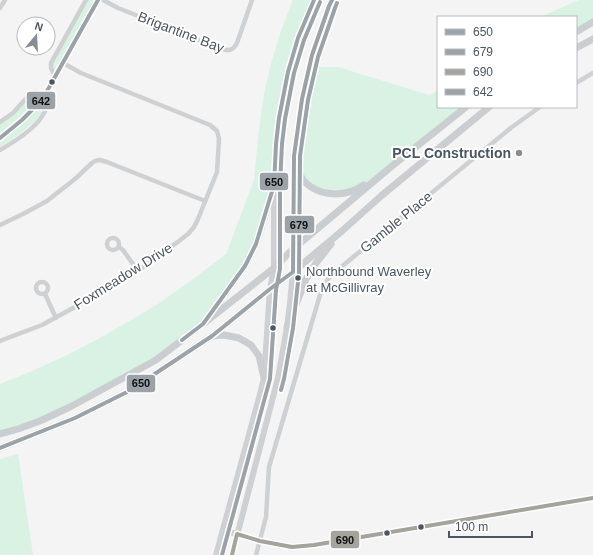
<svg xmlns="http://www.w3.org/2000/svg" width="593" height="555" font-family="Arial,sans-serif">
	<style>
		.grass { fill: #d9f2e3 }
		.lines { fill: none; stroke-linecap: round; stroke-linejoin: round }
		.street { stroke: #ced0d2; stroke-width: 4.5 }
		.secondary { stroke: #ced0d4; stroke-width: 6 }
		.primary { stroke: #caced1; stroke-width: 7 }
		.bus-1-casing { stroke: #fff; stroke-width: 7 }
		.bus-2-casing { stroke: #fff; stroke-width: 7 }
		.bus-3-casing { stroke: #fff; stroke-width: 7 }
		.bus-4-casing { stroke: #fff; stroke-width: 7 }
		.bus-1 { stroke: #9ba2a8; stroke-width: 4 }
		.bus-2 { stroke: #9ba2a8; stroke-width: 4 }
		.bus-3 { stroke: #a4a39c; stroke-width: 4 }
		.bus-4 { stroke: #9ba2a8; stroke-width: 4 }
		.bus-dot { fill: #4a5661; stroke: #fff; stroke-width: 1.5 }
		.poi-dot { fill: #868d94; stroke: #fff; stroke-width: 1.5 }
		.labels { text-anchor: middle; stroke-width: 4; stroke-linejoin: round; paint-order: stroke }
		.bus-label { font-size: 13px; fill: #4a5661; stroke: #fff; text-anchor: start }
		.street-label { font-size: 14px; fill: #4a5661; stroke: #fff }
		.poi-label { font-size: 14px; font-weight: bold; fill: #4a5661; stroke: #fff; text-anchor: end }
		.line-badge { stroke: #fff; stroke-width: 1.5 }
		.pale-badge-label { font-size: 11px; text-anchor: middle; font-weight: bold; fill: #111 }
	</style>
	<rect width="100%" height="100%" fill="#f4f4f4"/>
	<!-- grass -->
	<g class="grass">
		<path d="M86,0H98L55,76L51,63Z"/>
		<path d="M293,0H314L298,38L279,118L274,185L256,244L203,324L156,360L70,407L0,434V384L32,371L65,356L96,340L126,323L158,304L189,282L226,254L254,180L259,128L264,94L272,60L282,28Z"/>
		<path d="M579,0H593V22L576,32V17H540Z"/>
		<path d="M312,55L317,67H338L429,95L438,91V107H466L360,188L328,194L305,181L294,156Z"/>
		<path d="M31,93L44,95C45,99 45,104 44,108C41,121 11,140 0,147V122L13,113Z"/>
		<path d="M18,454L33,555H0V459Z"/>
	</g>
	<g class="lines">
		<!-- street -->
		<g class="street">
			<path d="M103,0L118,8L219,48C228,51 232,52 237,43L252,0"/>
			<path d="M0,8L5,0"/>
			<path d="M55,76L51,68V63L86,0"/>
			<path d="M576,83L593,73"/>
			<path d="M0,122L13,113L31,93L36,92L44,95"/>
			<path d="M0,150C14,142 39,126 45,111L42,100"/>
			<path d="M0,225L23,214L47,201L75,179L92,163L95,161L100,160L107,162L205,201"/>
			<circle cx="113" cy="244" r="6"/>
			<path d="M119,247L123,250L138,271"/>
			<circle cx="42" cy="288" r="6"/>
			<path d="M45,294L56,318"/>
			<path d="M0,341L42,325L117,284L138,271L179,241L188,234L194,227L198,219L217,172L219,139L217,131L210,125L81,73L63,63"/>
			<path d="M256,555L266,517L269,467L320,295L328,279L335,272L512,127L540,107"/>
		</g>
		<!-- secondary -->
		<g class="secondary">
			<path d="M0,138C17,126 29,116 42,100L98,0"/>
			<path d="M223,530L260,541L292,547L314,545L593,498"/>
			<path d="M216,555L259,398L264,378L270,289L274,268V185L276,144L279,118L288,72L298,38L314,0"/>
			<path d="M232,555L278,378L287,327L290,303L293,272L294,156L302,99L312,55L329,6L332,0"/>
		</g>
		<!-- primary -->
		<g class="primary">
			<path d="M576,32L593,22"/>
			<path d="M576,48L593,39"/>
			<path d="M294,156C296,164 298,173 303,180C318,197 345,198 364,185"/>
			<path d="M209,316L245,266L256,244L264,219L274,185"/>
			<path d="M287,327L306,279L316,263L331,244"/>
			<path d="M212,336L224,335L239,338L251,345L259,356L264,378"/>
			<path d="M0,434L18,429L40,421L70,407L156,360L203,324L274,268L292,250L392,166L466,107"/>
			<path d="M0,448L75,418L129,391L212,336L270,289L293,272L342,231L381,196L489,107"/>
		</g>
		<defs>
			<g id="bus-1">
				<path d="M182,340L203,324L245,266L256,244L274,185L276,144L279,118L288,72L298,38L314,0"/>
				<path d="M0,448L75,418L129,391L212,336L270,289L293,272L294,156L302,99L312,55L329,6L332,0"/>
			</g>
			<g id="bus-2">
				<path d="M281,390L284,379L293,328L299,273L300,156L308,100L318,57L335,8L337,3"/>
				<path d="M222,555L270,379L276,290L280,269V185L282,144L285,119L294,73L304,40L320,2"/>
			</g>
			<path id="bus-3" d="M232,555L237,534L260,541L292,547L314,545L593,498"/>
			<path id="bus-4" d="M0,138L22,120L42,100L98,0"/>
		</defs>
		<!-- bus-1 casing -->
		<use href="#bus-1" class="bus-1-casing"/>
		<!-- bus-2 casing -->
		<use href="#bus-2" class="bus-2-casing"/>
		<!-- bus-3 casing -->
		<use href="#bus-3" class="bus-3-casing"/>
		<!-- bus-4 casing -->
		<use href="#bus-4" class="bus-4-casing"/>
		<!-- bus-1 -->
		<use href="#bus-1" class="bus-1"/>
		<!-- bus-2 -->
		<use href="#bus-2" class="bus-2"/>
		<!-- bus-3 -->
		<use href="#bus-3" class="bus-3"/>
		<!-- bus-4 -->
		<use href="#bus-4" class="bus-4"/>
	</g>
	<!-- markers -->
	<g class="bus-dot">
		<circle cx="52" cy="82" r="3.5"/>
		<circle cx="298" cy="278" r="3.5"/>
		<circle cx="273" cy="328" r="3.5"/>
		<circle cx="421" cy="527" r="3.5"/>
		<circle cx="387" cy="533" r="3.5"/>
	</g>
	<circle class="poi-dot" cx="519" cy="153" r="4"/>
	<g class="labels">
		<!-- bus labels -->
		<g class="bus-label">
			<text x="306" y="276">Northbound Waverley<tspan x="306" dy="16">at McGillivray</tspan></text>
		</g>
		<!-- street labels -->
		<g class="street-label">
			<text transform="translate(181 32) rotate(21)" y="5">Brigantine Bay</text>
			<text transform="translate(396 222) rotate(-39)" y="5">Gamble Place</text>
			<text transform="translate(123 276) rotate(-32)" y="5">Foxmeadow Drive</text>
		</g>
		<!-- poi labels -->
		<g class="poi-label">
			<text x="511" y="158">PCL Construction</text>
		</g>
	</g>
	<g class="line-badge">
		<rect x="26" y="91" width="30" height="19" rx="4" fill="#9ba2a8"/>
		<rect x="259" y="172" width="30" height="19" rx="4" fill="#9ba2a8"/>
		<rect x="284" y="215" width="31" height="19" rx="4" fill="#9ba2a8"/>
		<rect x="126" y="374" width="30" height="19" rx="4" fill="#9ba2a8"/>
		<rect x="330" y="530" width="30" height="19" rx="4" fill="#a4a39c"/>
	</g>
	<g class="pale-badge-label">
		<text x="41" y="105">642</text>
		<text x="274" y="186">650</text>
		<text x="299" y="229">679</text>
		<text x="141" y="387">650</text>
		<text x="345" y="544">690</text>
	</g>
	<!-- legend -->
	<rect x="437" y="16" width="140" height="92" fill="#ffffff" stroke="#b7bbc0"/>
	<rect x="445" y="29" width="20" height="6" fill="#9ba2a8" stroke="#b7bbc0"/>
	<text x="473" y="36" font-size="12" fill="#4a5661">650</text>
	<rect x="445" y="49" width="20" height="6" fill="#9ba2a8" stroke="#b7bbc0"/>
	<text x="473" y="56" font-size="12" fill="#4a5661">679</text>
	<rect x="445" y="69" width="20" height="6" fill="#a4a39c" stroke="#b7bbc0"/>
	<text x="473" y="76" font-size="12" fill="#4a5661">690</text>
	<rect x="445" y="89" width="20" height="6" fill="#9ba2a8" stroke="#b7bbc0"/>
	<text x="473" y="96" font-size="12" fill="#4a5661">642</text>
	<!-- north arrow -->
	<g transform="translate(36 36) rotate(18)"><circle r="19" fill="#ffffff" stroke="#b7bbc0"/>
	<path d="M0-3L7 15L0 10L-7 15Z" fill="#868d94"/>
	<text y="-6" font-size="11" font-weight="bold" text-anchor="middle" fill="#4a5661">N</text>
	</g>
	<!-- scale -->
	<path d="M449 531v6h83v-6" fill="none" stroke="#4a5661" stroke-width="2"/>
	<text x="455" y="531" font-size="12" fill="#4a5661" stroke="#ffffff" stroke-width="3" paint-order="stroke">100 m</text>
</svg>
